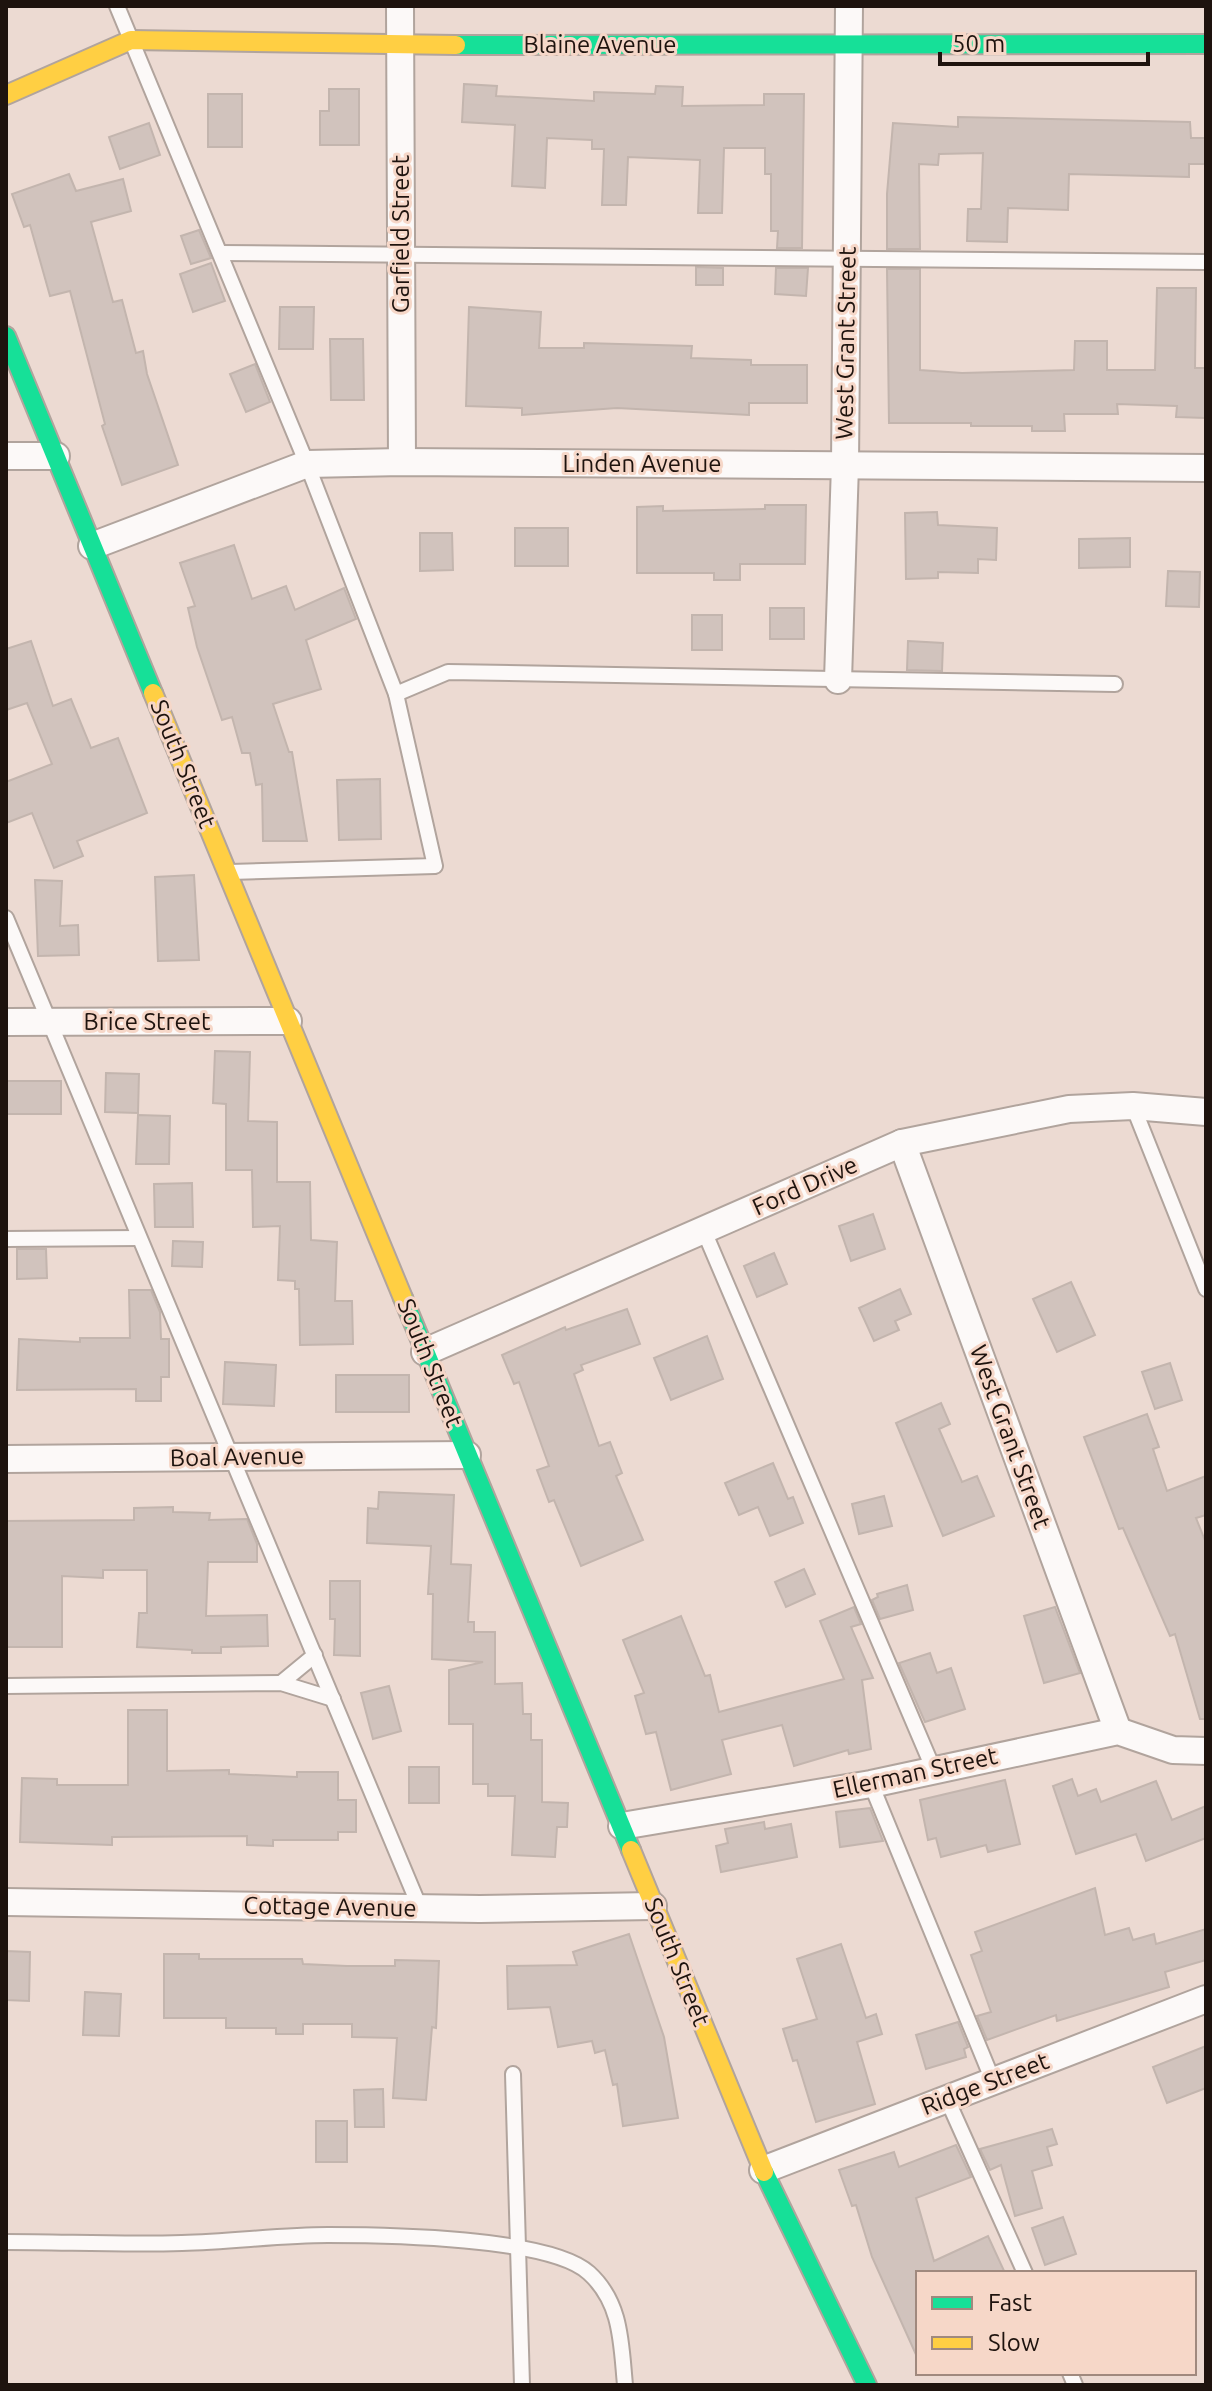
<svg xmlns="http://www.w3.org/2000/svg" width="1212" height="2391" font-family="Ubuntu,sans-serif">
	<style>
		.building { fill: #d1c3bd; stroke: #c3b5ae; stroke-width: 2 }
		.lines { fill: none; stroke-linecap: round; stroke-linejoin: round }
		.lane-casing { stroke: #b1a49d; stroke-width: 18 }
		.street-casing { stroke: #b1a49d; stroke-width: 30 }
		.fast-casing { stroke: #b1a49d; stroke-width: 22 }
		.slow-casing { stroke: #b1a49d; stroke-width: 22 }
		.lane { stroke: #fcf9f8; stroke-width: 14 }
		.street { stroke: #fcf9f8; stroke-width: 26 }
		.fast { stroke: #16e098; stroke-width: 18 }
		.slow { stroke: #ffcf43; stroke-width: 18 }
		.labels { text-anchor: middle; stroke-width: 6; stroke-linejoin: round; paint-order: stroke }
		.street-label { font-size: 24px; fill: #1e130e; stroke: #f6d7c8 }
	</style>
	<rect width="100%" height="100%" fill="#ecdad2"/>
	<!-- building -->
	<g class="building">
		<path d="M464,84L497,86L496,96L594,101V92L655,94L656,86L683,87L682,106L764,105V94H804L802,248H777L778,231H771V174H765V148H724L722,213H698L700,160L628,157L626,205H602L604,149H592V140L547,138L545,188L512,186L515,125L462,122Z"/>
		<path d="M329,89H359V145H320V111H329Z"/>
		<rect x="208" y="94" width="34" height="53"/>
		<path d="M958,117L1190,122L1191,138H1206V164H1189V177L1069,174L1068,210L1008,208L1007,242L967,241L968,209H981L983,153L939,154L938,165L919,164L920,249H887V194L893,123L958,127Z"/>
		<path d="M149,123L160,155L120,169L109,137Z"/>
		<path d="M69,174L76,191L123,179L131,211L91,222L113,302L122,300L136,353L143,351L147,374L178,465L122,485L102,426L105,424L70,291L50,296L30,225L24,227L12,194Z"/>
		<path d="M199,230L211,258L191,264L181,236Z"/>
		<path d="M211,263L225,301L193,312L180,274Z"/>
		<path d="M696,267L723,268V285H696Z"/>
		<path d="M776,268H808L806,296L775,294Z"/>
		<path d="M887,269H920V370L962,373L1074,370L1075,341H1107V370H1155L1157,288H1196L1195,368H1206V418L1176,417L1177,406L1117,404L1118,414H1064L1065,431H1032V426H971V423H889Z"/>
		<path d="M280,307H314L313,349H279Z"/>
		<path d="M469,307L541,312L539,348H584V343L692,346L691,358L751,360V365H807V403H749V415L617,408L522,415V408L466,406Z"/>
		<path d="M330,339H363L364,400H331Z"/>
		<path d="M255,364L270,402L246,412L230,374Z"/>
		<path d="M765,505H806L805,564H740V580H714V573H637V507L663,506V511L765,509Z"/>
		<path d="M937,512L938,525L997,528L996,560L978,559V573L938,572V578L906,579L905,513Z"/>
		<rect x="515" y="528" width="53" height="38"/>
		<path d="M420,533H452L453,570L420,571Z"/>
		<path d="M1130,538V567L1079,568V539Z"/>
		<path d="M234,545L252,599L286,586L295,610L344,588L356,619L306,640L321,689L273,704L289,752H292L307,841H263L262,784L256,785L250,753H242L232,717L222,720L197,647L188,608L195,606L180,563Z"/>
		<path d="M1168,571L1200,572L1199,607L1166,606Z"/>
		<rect x="770" y="608" width="34" height="31"/>
		<rect x="692" y="615" width="30" height="35"/>
		<path d="M31,641L53,706L71,699L91,748L118,738L147,813L77,841L83,856L54,868L32,813L6,823V782L52,764L27,703L6,710V649Z"/>
		<path d="M908,641L943,643L942,671L907,670Z"/>
		<path d="M380,779L381,839L339,840L337,780Z"/>
		<path d="M194,875L199,960L158,961L155,877Z"/>
		<path d="M35,880L62,881L60,926L78,925L79,955L38,956Z"/>
		<path d="M215,1051L250,1052L248,1121L277,1122V1182H310L311,1240L337,1242L335,1301H352L353,1344L300,1345L299,1289H295V1281L278,1280L280,1226L253,1227L252,1170H226V1104L213,1103Z"/>
		<path d="M106,1073L139,1074L138,1113L105,1112Z"/>
		<rect x="6" y="1081" width="55" height="33"/>
		<path d="M138,1115L170,1116L169,1164H136Z"/>
		<path d="M192,1183L193,1227H155L154,1184Z"/>
		<path d="M873,1214L885,1249L851,1261L839,1226Z"/>
		<path d="M173,1241L203,1242L202,1267L172,1266Z"/>
		<path d="M17,1249H46L47,1278L17,1279Z"/>
		<path d="M774,1253L787,1284L757,1297L744,1266Z"/>
		<path d="M1071,1282L1095,1335L1057,1352L1033,1299Z"/>
		<path d="M900,1289L911,1314L895,1321L899,1330L874,1341L859,1308Z"/>
		<path d="M129,1290H151L160,1312L161,1339H169V1377H161V1401H136V1389L17,1390L19,1339L80,1342V1338H130Z"/>
		<path d="M627,1309L640,1344L581,1365L583,1370L574,1374L599,1446L610,1442L622,1473L616,1476L643,1540L581,1566L554,1500L549,1502L537,1470L549,1466L519,1382L514,1384L502,1355L565,1327L566,1330Z"/>
		<path d="M707,1336L723,1379L671,1400L654,1358Z"/>
		<path d="M225,1362L276,1365L274,1406L223,1404Z"/>
		<path d="M1170,1363L1182,1400L1155,1409L1142,1372Z"/>
		<rect x="336" y="1375" width="73" height="37"/>
		<path d="M941,1403L950,1424L939,1429L962,1482L977,1476L994,1516L943,1536L896,1423Z"/>
		<path d="M1147,1414L1159,1447L1153,1449L1167,1491L1206,1476V1515L1196,1518L1206,1543V1719H1200L1175,1634L1170,1636L1123,1528L1119,1529L1084,1437Z"/>
		<path d="M773,1463L788,1499L793,1497L803,1523L770,1536L758,1507L739,1515L725,1483Z"/>
		<path d="M379,1492L454,1495L451,1564L471,1565L468,1622H474V1632H495V1684L522,1683L523,1714H531V1740H542V1802L568,1803L567,1827H557L555,1857L512,1855L515,1796H488V1784H473V1724H449V1670L483,1662L432,1659L433,1594H428L431,1546L367,1543L368,1508L378,1509Z"/>
		<path d="M884,1496L892,1526L859,1534L852,1504Z"/>
		<path d="M173,1507V1512L210,1513L209,1520L247,1519L257,1544V1562H208L206,1616L267,1615L268,1646L221,1647V1653H192V1650L137,1647L139,1613H147V1570H103V1578L62,1576V1647H6V1521L134,1520V1508Z"/>
		<path d="M804,1569L815,1594L786,1607L775,1582Z"/>
		<path d="M330,1581H360V1656L334,1655L335,1619H330Z"/>
		<path d="M907,1585L913,1610L880,1619L872,1600L878,1597L877,1594Z"/>
		<path d="M854,1607L861,1624L851,1627L873,1678L862,1680L871,1749L849,1754L848,1750L794,1766L782,1725L722,1740L731,1774L671,1790L656,1732L646,1734L635,1696L644,1693L623,1640L681,1616L705,1676L710,1675L719,1712L844,1679L820,1621Z"/>
		<path d="M1055,1607L1080,1673L1044,1683L1024,1616Z"/>
		<path d="M930,1653L937,1673L951,1668L965,1709L925,1722L899,1663Z"/>
		<path d="M389,1686L401,1731L373,1739L361,1693Z"/>
		<path d="M128,1710H167V1771L229,1770V1774L297,1777V1772H338V1800H356V1832H338V1840H273V1846L247,1845V1836L112,1837V1845L20,1842L22,1778L57,1779V1785H128Z"/>
		<rect x="409" y="1767" width="30" height="36"/>
		<path d="M1072,1779L1078,1796L1096,1789L1101,1802L1156,1781L1172,1820L1206,1806V1838L1146,1861L1136,1834L1076,1854L1053,1786Z"/>
		<path d="M1005,1780L1020,1844L988,1852L986,1845L941,1857L936,1838L928,1840L920,1800Z"/>
		<path d="M870,1808L883,1841L840,1847L836,1812Z"/>
		<path d="M764,1822L765,1829L791,1824L797,1857L721,1872L716,1846L728,1843L725,1829Z"/>
		<path d="M1095,1888L1105,1935L1129,1928L1133,1940L1154,1934L1156,1944L1206,1929V1960L1165,1972L1169,1987L1057,2021L1056,2015L987,2040L977,2016L991,2012L971,1955L982,1951L975,1932Z"/>
		<path d="M629,1934L664,2037L678,2118L623,2126L617,2084L613,2085L605,2050L595,2053L592,2041L558,2047L550,2007L508,2009L507,1966L577,1965L573,1952Z"/>
		<path d="M841,1944L866,2018L876,2014L882,2034L857,2042L875,2104L816,2122L797,2060L793,2061L783,2029L817,2019L797,1959Z"/>
		<path d="M6,1951L30,1952L29,2001L6,2000Z"/>
		<path d="M164,1954H199V1959H302L303,1964L347,1966H395V1960L439,1961L436,2028L432,2027L426,2100L393,2098L397,2038L352,2037V2024H303V2034H276V2028H226V2018H164Z"/>
		<path d="M85,1992L121,1994L119,2036L83,2035Z"/>
		<path d="M958,2022L968,2047L964,2049L966,2057L926,2069L916,2035Z"/>
		<path d="M1206,2046V2088L1167,2103L1153,2067Z"/>
		<path d="M383,2089L384,2127H355L354,2090Z"/>
		<rect x="316" y="2121" width="31" height="41"/>
		<path d="M1052,2129L1057,2144L1047,2147L1052,2165L1032,2171L1042,2208L1015,2216L1001,2165L990,2170L980,2149Z"/>
		<path d="M956,2145L971,2177L916,2198L934,2261L988,2236L1005,2273H918V2359L872,2257L856,2205L852,2206L839,2170L894,2152L899,2167Z"/>
		<path d="M1063,2217L1076,2254L1045,2265L1032,2228Z"/>
	</g>
	<g class="lines">
		<defs>
			<g id="lane">
				<path d="M117,6L307,464L396,694L435,866L230,872"/>
				<path d="M220,253L1206,262"/>
				<path d="M396,694L448,672L1115,684"/>
				<path d="M6,918L420,1908"/>
				<path d="M1133,1106L1206,1289"/>
				<path d="M704,1231L933,1768"/>
				<path d="M6,1239L139,1238"/>
				<path d="M281,1683L315,1655"/>
				<path d="M6,1686L281,1683L333,1699"/>
				<path d="M871,1784L993,2081"/>
				<path d="M513,2074L522,2385"/>
				<path d="M947,2099L1025,2273"/>
				<path d="M6,2242C65,2242 124,2245 182,2243C231,2242 280,2235 328,2235C384,2235 550,2237 589,2273C622,2303 621,2344 625,2385"/>
				<path d="M1070,2373L1075,2385"/>
			</g>
			<g id="street">
				<path d="M400,6L402,462"/>
				<path d="M6,456H56"/>
				<path d="M92,546L307,464L402,462L1206,468"/>
				<path d="M838,680L845,465L849,6"/>
				<path d="M6,1022L288,1021"/>
				<path d="M902,1143L1118,1731"/>
				<path d="M425,1352L902,1143L1069,1109L1133,1106L1206,1112"/>
				<path d="M6,1459L467,1455"/>
				<path d="M622,1826L871,1784L1118,1731L1173,1750L1206,1751"/>
				<path d="M6,1902L480,1909L653,1906"/>
				<path d="M763,2170L1206,1999"/>
			</g>
			<g id="fast">
				<path d="M456,45L1206,44"/>
				<path d="M6,336L153,693"/>
				<path d="M403,1298L631,1850"/>
				<path d="M764,2172L867,2385"/>
			</g>
			<g id="slow">
				<path d="M6,95L131,40L456,45"/>
				<path d="M153,693L403,1298"/>
				<path d="M631,1850L764,2172"/>
			</g>
		</defs>
		<!-- lane casing -->
		<use href="#lane" class="lane-casing"/>
		<!-- street casing -->
		<use href="#street" class="street-casing"/>
		<!-- fast casing -->
		<use href="#fast" class="fast-casing"/>
		<!-- slow casing -->
		<use href="#slow" class="slow-casing"/>
		<!-- lane -->
		<use href="#lane" class="lane"/>
		<!-- street -->
		<use href="#street" class="street"/>
		<!-- fast -->
		<use href="#fast" class="fast"/>
		<!-- slow -->
		<use href="#slow" class="slow"/>
	</g>
	<g class="labels">
		<!-- street labels -->
		<g class="street-label">
			<text x="600" y="53">Blaine Avenue</text>
			<text transform="translate(401 234) rotate(-90)" y="8">Garfield Street</text>
			<text transform="translate(846 343) rotate(-89)" y="8">West Grant Street</text>
			<text x="642" y="472">Linden Avenue</text>
			<text transform="translate(183 764) rotate(68)" y="8">South Street</text>
			<text x="147" y="1030">Brice Street</text>
			<text transform="translate(805 1186) rotate(-24)" y="8">Ford Drive</text>
			<text transform="translate(430 1363) rotate(68)" y="8">South Street</text>
			<text transform="translate(1010 1437) rotate(70)" y="8">West Grant Street</text>
			<text transform="translate(237 1457) rotate(-1)" y="8">Boal Avenue</text>
			<text transform="translate(915 1773) rotate(-12)" y="8">Ellerman Street</text>
			<text transform="translate(330 1907) rotate(1)" y="8">Cottage Avenue</text>
			<text transform="translate(677 1962) rotate(68)" y="8">South Street</text>
			<text transform="translate(985 2084) rotate(-21)" y="8">Ridge Street</text>
		</g>
	</g>
	<!-- border -->
	<rect width="1212" height="2391" fill="none" stroke="#1e130e" stroke-width="16"/>
	<!-- legend -->
	<rect x="916" y="2271" width="280" height="104" fill="#f6d7c8" stroke="#a0897e" stroke-width="2"/>
	<rect x="932" y="2297" width="40" height="12" fill="#16e098" stroke="#a0897e" stroke-width="2"/>
	<text x="988" y="2311" font-size="24" fill="#1e130e">Fast</text>
	<rect x="932" y="2337" width="40" height="12" fill="#ffcf43" stroke="#a0897e" stroke-width="2"/>
	<text x="988" y="2351" font-size="24" fill="#1e130e">Slow</text>
	<!-- scale -->
	<path d="M940 52v12h208v-12" fill="none" stroke="#1e130e" stroke-width="4"/>
	<text x="952" y="52" font-size="24" fill="#1e130e" stroke="#f6d7c8" stroke-width="6" paint-order="stroke">50 m</text>
</svg>
